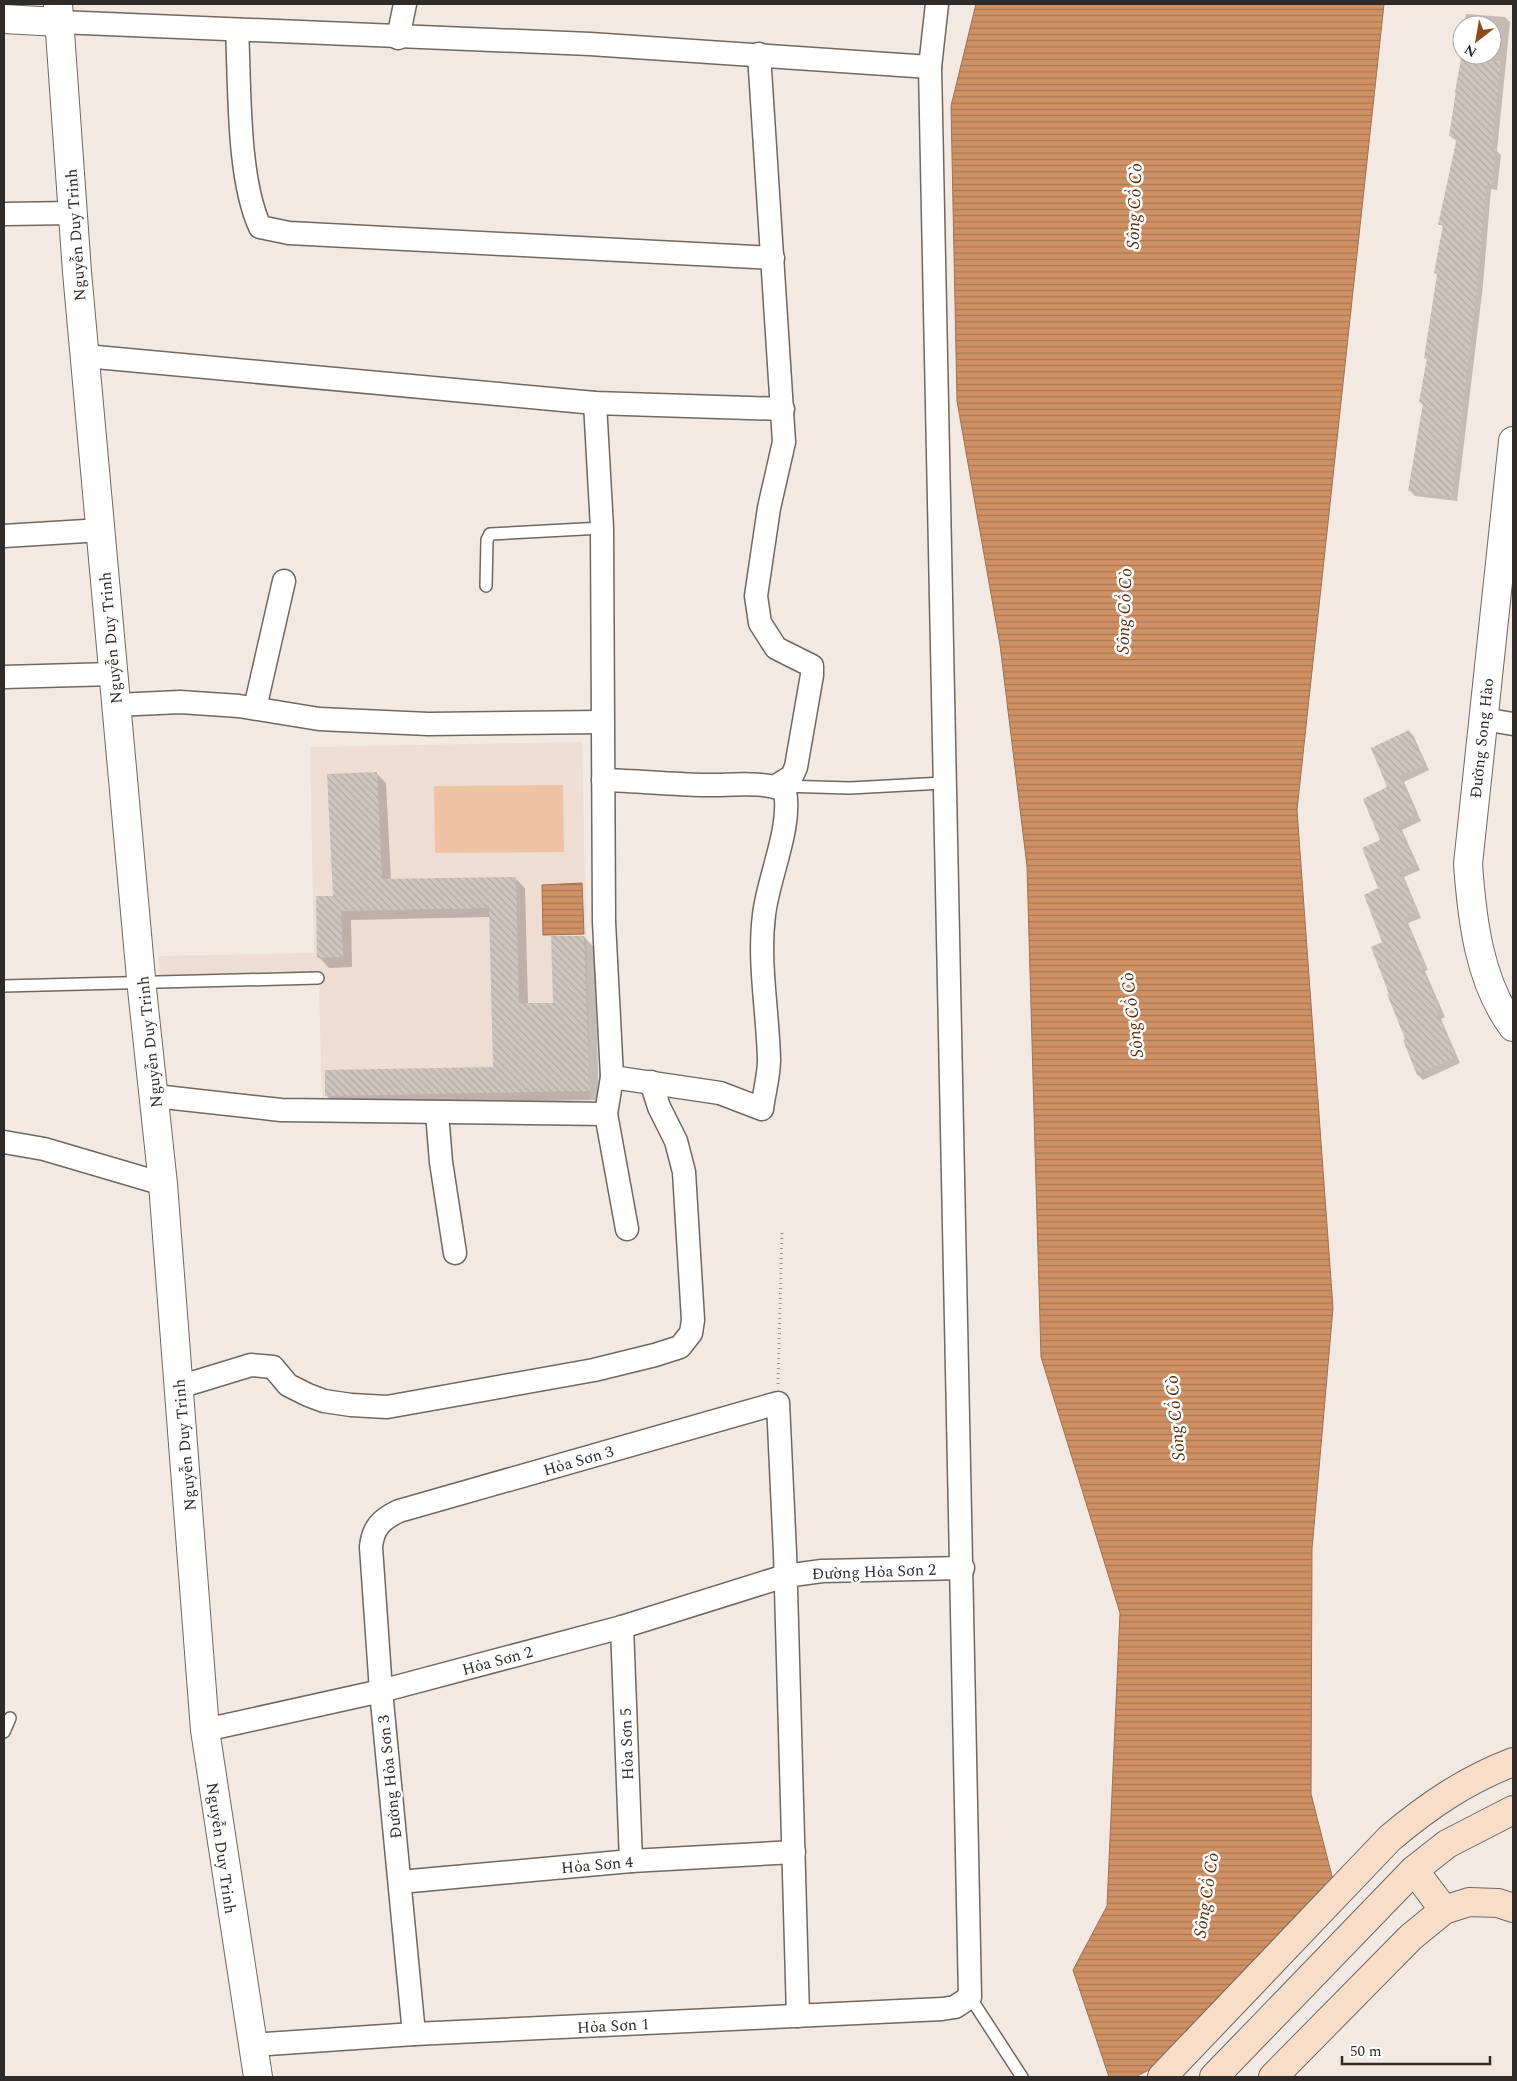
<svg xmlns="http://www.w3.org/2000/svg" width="1517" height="2081" font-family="Spectral,serif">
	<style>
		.built { fill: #eeddd2 }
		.garden { fill: #efc2a4 }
		.water { fill: url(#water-rules); stroke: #9f7253 }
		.shadow { fill: #0003 }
		.building { fill: url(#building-back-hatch) }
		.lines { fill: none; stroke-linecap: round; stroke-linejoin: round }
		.service-casing { stroke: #6f6761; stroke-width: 14 }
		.minor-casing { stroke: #6f6761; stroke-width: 25 }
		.tertiary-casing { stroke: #6f6761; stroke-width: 30 }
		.secondary-casing { stroke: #6f6761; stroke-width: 30 }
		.path { stroke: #9d9692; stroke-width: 3; stroke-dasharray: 1 4; stroke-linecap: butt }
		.service { stroke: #fff; stroke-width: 11 }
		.minor { stroke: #fff; stroke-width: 22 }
		.tertiary { stroke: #fff; stroke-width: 28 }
		.secondary { stroke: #f8ddc9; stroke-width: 28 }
		.labels { text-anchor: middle; stroke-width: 5; stroke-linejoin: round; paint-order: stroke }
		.street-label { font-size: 16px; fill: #2e2b28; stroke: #fff }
		.water-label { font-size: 18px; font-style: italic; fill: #59300e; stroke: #fff }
	</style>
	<defs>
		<pattern id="water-rules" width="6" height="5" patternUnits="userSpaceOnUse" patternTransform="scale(1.25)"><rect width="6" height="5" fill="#d09165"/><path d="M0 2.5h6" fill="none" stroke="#a97753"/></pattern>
		<pattern id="building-back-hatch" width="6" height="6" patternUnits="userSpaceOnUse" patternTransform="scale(1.25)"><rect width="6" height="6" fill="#cfc5bf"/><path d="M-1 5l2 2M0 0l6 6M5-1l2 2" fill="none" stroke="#b2a9a4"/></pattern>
	</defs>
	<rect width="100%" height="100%" fill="#f3e9e3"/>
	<!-- built -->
	<path class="built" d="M582,742L590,1099L322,1104L319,983L160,986L159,956L314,953L310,747Z"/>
	<!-- garden -->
	<path class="garden" d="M563,785L564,852L435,853L434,786Z"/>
	<!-- water -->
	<g class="water">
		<path d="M976,4H1384L1297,810L1333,1308L1312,1549L1311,1794L1334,1884L1163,2063L1135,2077H1109L1073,1970L1107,1906L1120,1613L1041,1357L1027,866L1000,645L957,401L951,106Z"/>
		<path d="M582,883L584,934L543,935L542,885Z"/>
	</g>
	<!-- shadow -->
	<g class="shadow">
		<path d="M1466,14L1505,17L1510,22L1497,151L1501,155L1497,190L1491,189L1483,285L1457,501L1415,496L1410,491L1424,406L1420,402L1428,360L1425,358L1438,275L1435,273L1444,228L1440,224L1457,141L1450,136L1458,95L1455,92L1462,55H1492V25H1464Z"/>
		<path d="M1462,35V49L1460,47Z"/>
		<path d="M1409,731L1414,737L1429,770L1404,782L1421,821L1402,830L1420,870L1404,877L1421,918L1408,923L1428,970L1425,971L1445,1017L1441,1019L1460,1063L1423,1080L1418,1075L1404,1041L1407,1040L1391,994L1384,943L1380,889L1381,840L1389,788Z"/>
		<path d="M376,773L386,783L391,880L515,878L525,888L528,1004H554L584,937L594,947L599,1100L337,1106L327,1096L494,1068L490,917L351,920L352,967L329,968L319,957L334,897Z"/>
	</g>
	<!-- building -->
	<g class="building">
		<path d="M1461,58L1501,61L1492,148L1496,149L1492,185H1486L1478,279L1452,497L1408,491L1423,403L1419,402L1427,358H1424L1437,274L1434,273L1443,225H1438L1457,137L1449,136Z"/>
		<path d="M1409,730L1425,765L1400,776L1416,815L1398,824L1415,865L1400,872L1417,912L1404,918L1424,964L1421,966L1440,1012L1437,1013L1456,1057L1417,1075L1403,1040L1405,1039L1387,994H1389L1371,947L1382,942L1364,895L1378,888L1362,848L1380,840L1363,799L1387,787L1371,748Z"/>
		<path d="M377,772L382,879L516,877L519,1003H553L551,936H584L590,1091L325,1096V1070L493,1067L489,908L341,911L343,957L317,958L316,896H333L327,774Z"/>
	</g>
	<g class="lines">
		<defs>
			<g id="service">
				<path d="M486,586L487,540L490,534L602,528"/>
				<path d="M781,786L850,788L943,783"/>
				<path d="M4,986L318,978"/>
				<path d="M4,1732L10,1718"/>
				<path d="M970,1997L1022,2077"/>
			</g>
			<g id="minor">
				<path d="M59,22L590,44L930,67"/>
				<path d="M237,30C240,86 237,177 260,227L289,233L773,258"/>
				<path d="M398,38L405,4"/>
				<path d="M759,54L784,442L769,508L756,596L760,623L776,648L812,666V675L796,767L792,776L776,786"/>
				<path d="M4,214L74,213"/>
				<path d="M85,356L595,403L783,409"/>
				<path d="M595,403L602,528L604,922L612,1077L606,1114L627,1229"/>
				<path d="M4,536L102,530"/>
				<path d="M4,677L113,674"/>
				<path d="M116,705L180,702L239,706L319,719L428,724L602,722"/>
				<path d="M255,708L284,581"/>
				<path d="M1483,719L1513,724"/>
				<path d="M603,780C636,781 669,784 702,785C727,786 764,780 785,791C792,828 768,878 764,915C758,963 768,1012 769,1060C769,1076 764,1093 762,1109L720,1093L612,1077"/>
				<path d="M155,1096L281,1110L606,1114"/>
				<path d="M437,1113L441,1162L455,1253"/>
				<path d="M4,1142L44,1149L163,1184"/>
				<path d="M179,1387L251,1365L273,1367L288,1385L308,1395L324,1401L351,1405L387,1407L594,1370L655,1355L680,1347L691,1333L693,1320L684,1172L676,1141L659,1107L651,1082"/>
				<path d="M622,1627L631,1861"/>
				<path d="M205,1730L381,1691L622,1627L785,1576L822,1571L963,1568"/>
				<path d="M400,1882L631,1861L794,1852"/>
				<path d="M414,2034L381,1691L371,1547C373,1527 382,1519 399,1511L778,1403L785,1553L798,2016"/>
				<path d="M252,2045L414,2034L942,2009L955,2007L970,1997L930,67L937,4"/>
			</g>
			<g id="tertiary">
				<path d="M58,4L77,272L142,989L163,1184L205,1730L258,2077"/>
				<path d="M4,19L59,22"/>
				<path d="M1513,441L1468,864C1472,919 1479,982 1513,1027"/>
			</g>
			<g id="secondary">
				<path d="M1414,1870L1444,1910"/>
				<path d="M1162,2077L1390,1838C1428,1806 1466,1780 1513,1762"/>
				<path d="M1214,2077L1414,1870L1447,1844L1513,1810"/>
				<path d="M1273,2077L1411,1937L1444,1910L1469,1902L1498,1903L1513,1908"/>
			</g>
		</defs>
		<!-- service casing -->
		<use href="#service" class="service-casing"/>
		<!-- minor casing -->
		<use href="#minor" class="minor-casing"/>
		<!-- tertiary casing -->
		<use href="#tertiary" class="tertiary-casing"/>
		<!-- secondary casing -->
		<use href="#secondary" class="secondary-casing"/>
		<!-- path -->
		<path class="path" d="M778,1384L782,1230"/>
		<!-- service -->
		<use href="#service" class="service"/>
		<!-- minor -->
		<use href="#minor" class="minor"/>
		<!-- tertiary -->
		<use href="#tertiary" class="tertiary"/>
		<!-- secondary -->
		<use href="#secondary" class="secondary"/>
	</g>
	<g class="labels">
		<!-- street labels -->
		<g class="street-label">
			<text transform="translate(75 235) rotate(-94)" y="6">Nguyễn Duy Trinh</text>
			<text transform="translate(110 638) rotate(-95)" y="6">Nguyễn Duy Trinh</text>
			<text transform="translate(1481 738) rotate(-84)" y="6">Đường Song Hào</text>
			<text transform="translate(149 1042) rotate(-96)" y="6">Nguyễn Duy Trinh</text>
			<text transform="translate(184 1445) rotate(-95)" y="6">Nguyễn Duy Trinh</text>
			<text transform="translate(578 1460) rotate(-16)" y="6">Hỏa Sơn 3</text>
			<text transform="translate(874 1571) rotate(-2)" y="6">Đường Hỏa Sơn 2</text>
			<text transform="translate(497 1660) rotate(-15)" y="6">Hỏa Sơn 2</text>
			<text transform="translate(626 1744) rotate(-92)" y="6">Hỏa Sơn 5</text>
			<text transform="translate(389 1777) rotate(-96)" y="6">Đường Hỏa Sơn 3</text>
			<text transform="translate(222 1848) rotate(82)" y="6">Nguyễn Duy Trinh</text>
			<text transform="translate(597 1864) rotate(-5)" y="6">Hỏa Sơn 4</text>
			<text transform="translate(613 2025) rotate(-3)" y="6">Hỏa Sơn 1</text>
		</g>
		<!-- water labels -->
		<g class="water-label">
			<text transform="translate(1134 206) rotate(-88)" y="6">Sông Cổ Cò</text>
			<text transform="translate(1124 611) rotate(-88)" y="6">Sông Cổ Cò</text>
			<text transform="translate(1132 1015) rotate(-97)" y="6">Sông Cổ Cò</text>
			<text transform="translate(1175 1418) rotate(-95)" y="6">Sông Cổ Cò</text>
			<text transform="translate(1206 1895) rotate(-81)" y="6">Sông Cổ Cò</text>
		</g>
	</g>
	<!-- border -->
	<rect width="1517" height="2081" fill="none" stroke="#2e2b28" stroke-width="10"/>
	<!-- north arrow -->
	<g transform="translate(1477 40) rotate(211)"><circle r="24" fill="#ffffff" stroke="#abaaa9"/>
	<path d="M0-4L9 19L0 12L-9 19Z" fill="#8d4c16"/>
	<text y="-8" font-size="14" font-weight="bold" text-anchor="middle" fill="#2e2b28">N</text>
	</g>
	<!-- scale -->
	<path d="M1342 2056v8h148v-8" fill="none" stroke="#2e2b28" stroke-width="2.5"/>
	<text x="1350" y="2056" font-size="15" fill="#2e2b28" stroke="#ffffff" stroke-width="4" paint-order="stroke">50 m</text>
</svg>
